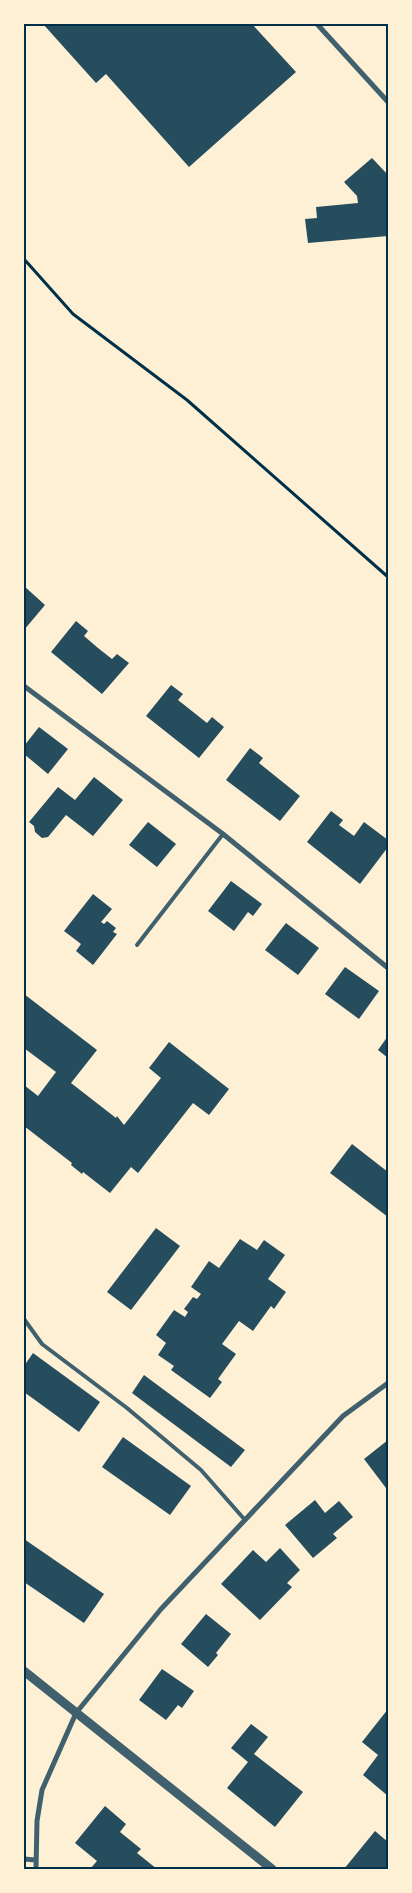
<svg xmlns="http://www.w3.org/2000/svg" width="412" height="1893" font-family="Overpass,sans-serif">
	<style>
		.building { fill: #264d5e }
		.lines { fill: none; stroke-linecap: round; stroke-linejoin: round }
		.path { stroke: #003049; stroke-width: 3 }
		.service { stroke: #3f606c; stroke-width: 4 }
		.minor { stroke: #3f606c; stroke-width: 5 }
		.tertiary { stroke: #3f606c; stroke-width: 9 }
		.neatline { fill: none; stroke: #003049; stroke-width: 2 }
	</style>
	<rect width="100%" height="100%" fill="#fdf0d5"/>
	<!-- building -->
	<g class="building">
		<path d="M43,24H252L296,72L189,167L106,74L96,83Z"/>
		<path d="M372,158L388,175V236L308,243L305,219L317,218L316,207L358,203L357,196L344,182Z"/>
		<path d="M24,586L45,605L24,630Z"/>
		<path d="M76,621L88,631L84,636L98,648L112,659L117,654L129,663L102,694L51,652Z"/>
		<path d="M171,685L183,694L178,700L207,723L212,717L224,727L199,758L146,716Z"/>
		<path d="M39,727L68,749L48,774L24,754V746Z"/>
		<path d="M250,748L263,758L259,763L300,796L280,821L226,780Z"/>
		<path d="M94,777L123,800L93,836L66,815L48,837L42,838L35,832L34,826L29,822L58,787L75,800Z"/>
		<path d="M331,811L343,820L339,825L354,836L364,822L388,840V847L360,884L307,842Z"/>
		<path d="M148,822L176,844L157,867L129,845Z"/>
		<path d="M231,881L262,904L253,916L248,912L234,931L208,911Z"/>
		<path d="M93,894L112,909L101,922L104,924L107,921L116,928L113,932L117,934L93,965L76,951L81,944L64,931Z"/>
		<path d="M286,923L319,948L298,975L265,950Z"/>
		<path d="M345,967L379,991L359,1019L325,994Z"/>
		<path d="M24,994L97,1050L71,1083L116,1118L117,1116L124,1125L161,1078L149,1068L169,1042L229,1089L209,1115L193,1103L138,1173L131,1167L110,1193L83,1172L82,1174L71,1165L72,1163L24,1126V1085L38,1096L56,1072L24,1048Z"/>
		<path d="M388,1036V1058L378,1050Z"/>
		<path d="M352,1144L388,1172V1217L330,1173Z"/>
		<path d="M156,1228L180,1246L131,1310L107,1292Z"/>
		<path d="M240,1239L257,1250L264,1240L285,1255L268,1279L286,1292L274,1309L271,1306L253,1331L239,1321L222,1344L236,1354L218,1379L222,1382L210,1398L171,1370L174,1366L158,1355L166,1343L156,1335L174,1310L185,1317L188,1312L184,1309L193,1297L197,1299L201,1294L191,1287L209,1261L219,1268Z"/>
		<path d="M33,1353L100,1402L79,1432L24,1392V1366Z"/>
		<path d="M144,1375L245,1450L231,1467L132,1393Z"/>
		<path d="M123,1437L191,1486L170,1515L102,1467Z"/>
		<path d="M388,1440V1486L386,1488L364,1459Z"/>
		<path d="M315,1500L325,1513L339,1501L353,1517L333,1534L337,1538L313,1558L285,1525Z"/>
		<path d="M24,1539L104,1594L84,1623L24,1582Z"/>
		<path d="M280,1548L300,1570L287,1583L292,1587L260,1620L221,1584L253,1550L266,1562Z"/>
		<path d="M206,1614L231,1634L216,1653L218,1655L208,1667L181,1644Z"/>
		<path d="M162,1669L194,1691L182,1708L178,1705L166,1720L139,1700Z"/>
		<path d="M388,1709V1796L363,1775L378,1755L362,1742Z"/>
		<path d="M251,1724L268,1737L254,1754L303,1792L275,1827L227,1788L248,1762L231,1748Z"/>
		<path d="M105,1806L126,1824L120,1832L141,1849L137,1853L157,1869H90L97,1861L75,1843Z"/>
		<path d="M375,1831L388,1842V1869H344Z"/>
	</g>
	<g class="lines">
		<!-- path -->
		<path class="path" d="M24,259L73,314L187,400L388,577"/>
		<!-- service -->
		<g class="service">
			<path d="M137,945L223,834"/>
			<path d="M24,1319L42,1344L127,1408L201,1470L245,1520"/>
		</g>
		<!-- minor -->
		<g class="minor">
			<path d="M317,24L388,102"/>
			<path d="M24,686L223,834L388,968"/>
			<path d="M24,1859L35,1860"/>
			<path d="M36,1869L37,1821L42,1790L76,1713L161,1609L343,1416L388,1383"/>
		</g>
		<!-- tertiary -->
		<path class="tertiary" d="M24,1671L272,1869"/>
	</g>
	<!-- border -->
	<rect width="412" height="1893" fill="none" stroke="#fdf0d5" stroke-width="50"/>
	<rect x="25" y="25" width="362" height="1843" class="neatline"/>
</svg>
